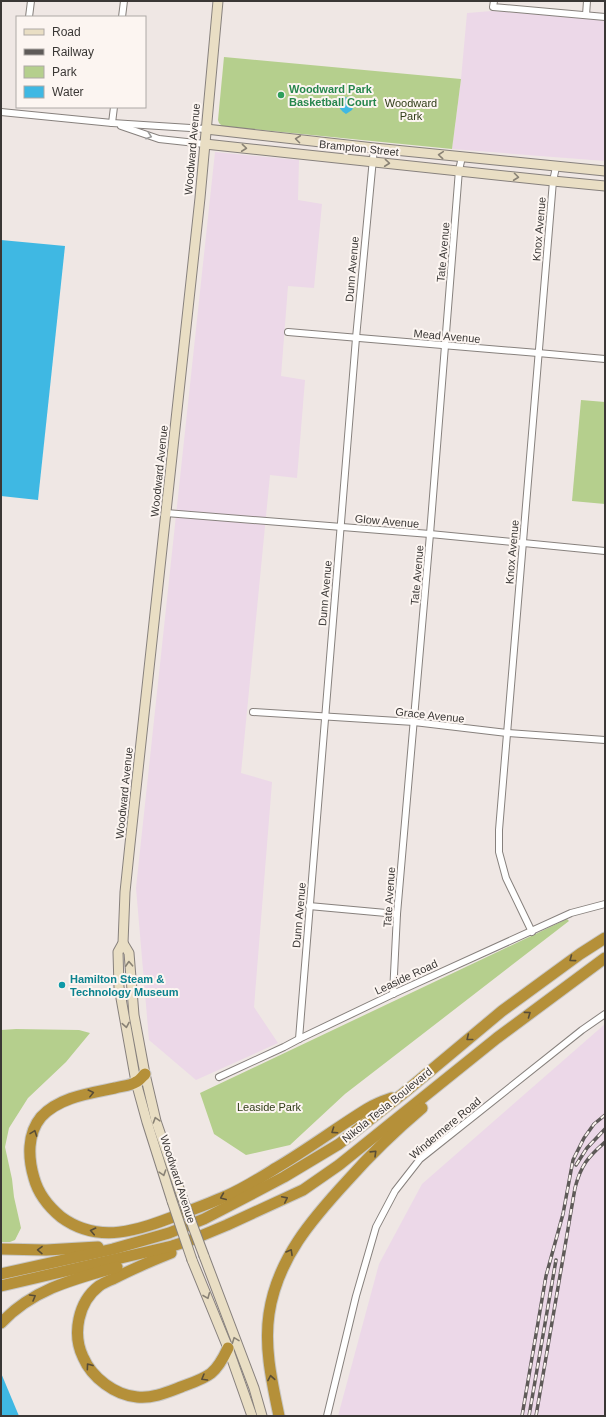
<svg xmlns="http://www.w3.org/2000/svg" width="606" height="1417" font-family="Helvetica,sans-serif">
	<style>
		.industrial { fill: #ecd8e8 }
		.green { fill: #b5cf8d }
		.water { fill: #3fb8e3 }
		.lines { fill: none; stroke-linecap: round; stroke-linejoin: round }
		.street-casing { stroke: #87817d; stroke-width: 8 }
		.secondary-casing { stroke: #87817d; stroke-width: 11 }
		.highway-casing { stroke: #c8c7c6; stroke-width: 13 }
		.street { stroke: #fff; stroke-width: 6 }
		.secondary { stroke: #e9dec4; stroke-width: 9 }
		.highway { stroke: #b59039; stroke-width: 11 }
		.rail-casing { stroke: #5e5a58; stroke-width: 3.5 }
		.rail { stroke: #fcf5f1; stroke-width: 2; stroke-dasharray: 6; stroke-linecap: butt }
		.secondary-bridge-casing { stroke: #87817d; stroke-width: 11; stroke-linecap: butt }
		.secondary-bridge { stroke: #e9dec4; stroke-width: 9 }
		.oneway { stroke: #9c9b9a }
		.oneway2 { stroke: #898275 }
		.oneway3 { stroke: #594d36 }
		.leisure-dot { fill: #2e9e5b; stroke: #fcf5f1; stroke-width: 1.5 }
		.culture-dot { fill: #0f9aa8; stroke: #fcf5f1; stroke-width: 1.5 }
		.labels { text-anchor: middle; stroke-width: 4; stroke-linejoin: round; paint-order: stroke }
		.leisure-label { font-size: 11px; font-weight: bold; fill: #27864d; stroke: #fcf5f1; text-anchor: start }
		.park-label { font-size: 11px; fill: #303d18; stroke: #fcf5f1 }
		.street-label { font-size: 11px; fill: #3a3735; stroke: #fcf5f1 }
		.culture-label { font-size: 11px; font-weight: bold; fill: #0d838f; stroke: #fcf5f1; text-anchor: start }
	</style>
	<rect width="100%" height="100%" fill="#efe7e4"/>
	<!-- industrial -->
	<g class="industrial">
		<path d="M492,11L605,19V161L452,149L461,79L467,13Z"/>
		<path d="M215,152L299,160L298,200L322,204L314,288L288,286L281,376L305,380L297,478L270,475L241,773L272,782L254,1007L278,1043L196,1080L149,1040L136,888Z"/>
		<path d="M605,1024V1416H338L379,1264L422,1184Z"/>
	</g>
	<!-- green -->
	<g class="green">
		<path d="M224,57L461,79L452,149L222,126L219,123L218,120Z"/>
		<path d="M581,400L605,402V504L572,501Z"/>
		<path d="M567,919L569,921L345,1094L290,1145L246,1155L214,1134L200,1093Z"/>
		<path d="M16,1029L79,1030L90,1033L66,1062L28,1098L9,1128L5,1147L12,1179L14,1197L21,1228L15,1240L10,1242H1V1030Z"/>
	</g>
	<!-- water -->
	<g class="water">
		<path d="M344,97L353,99L355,103L352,110L346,114C341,111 337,106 339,100Z"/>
		<path d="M1,240L65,246L38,500L1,496Z"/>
		<path d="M1,1373L19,1416H1Z"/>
	</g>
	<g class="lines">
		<defs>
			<g id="street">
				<path d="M494,1L493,7L605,17"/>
				<path d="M586,15L587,1"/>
				<path d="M29,17L31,1"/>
				<path d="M122,17L124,1"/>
				<path d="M1,112L112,123L206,129"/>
				<path d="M112,123L114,107"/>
				<path d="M121,126L159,139L205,144"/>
				<path d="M288,332L538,353L605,359"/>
				<path d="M166,513L430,534L605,551"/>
				<path d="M253,712L414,722L507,733L605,740"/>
				<path d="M309,906L397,914"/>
				<path d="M532,932L506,878L499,852V830L553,181L556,167"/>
				<path d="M393,994L397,914L430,534L459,170L462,157"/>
				<path d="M299,1039L356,338L374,148"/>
				<path d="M219,1077L284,1047L299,1039L393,994L571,913L605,904"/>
				<path d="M327,1416L356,1296L376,1227L395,1191L420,1159L582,1030L605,1014"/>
			</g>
			<g id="secondary">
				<path d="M206,129L374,148L605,171"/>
				<path d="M205,144L553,181L605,186"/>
				<path d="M123,943L129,953L134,1015L145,1074L156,1121L182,1197"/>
				<path d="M172,1201L147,1122L136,1082L119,987L118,952L123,943L125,892L130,844L200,198L218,1"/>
				<path d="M204,1256L254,1388L262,1416"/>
				<path d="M192,1260L228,1348L252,1416"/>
			</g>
			<g id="highway">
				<path d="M145,1074C142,1077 139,1081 136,1082C130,1086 122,1086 115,1088C91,1093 59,1097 41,1117C27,1134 28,1158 34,1178C38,1193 49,1207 61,1217C99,1245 139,1230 178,1215C194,1209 211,1203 226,1196C243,1189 260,1178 276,1168C307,1150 336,1128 367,1109C375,1104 383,1101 392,1098"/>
				<path d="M1,1249L46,1250L98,1247"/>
				<path d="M171,1253C151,1261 132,1269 113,1279C108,1281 103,1283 99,1286C78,1302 72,1334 83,1357C92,1378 115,1395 137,1397C152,1399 168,1392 181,1387C208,1377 215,1376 228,1348"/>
				<path d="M1,1274L113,1249L169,1233L204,1219L284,1177L339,1144L405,1092L502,1011L580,954L605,938"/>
				<path d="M1,1286L172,1246L191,1240L227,1225L303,1190L339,1165L497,1038L605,958"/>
				<path d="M1,1323C33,1289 74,1279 117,1267"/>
				<path d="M279,1416C272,1382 264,1348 269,1314C277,1259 312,1219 348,1180C371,1154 396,1130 422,1108"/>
			</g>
		</defs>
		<!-- street casing -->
		<use href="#street" class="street-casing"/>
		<!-- secondary casing -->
		<use href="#secondary" class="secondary-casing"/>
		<!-- highway casing -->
		<use href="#highway" class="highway-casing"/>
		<!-- street -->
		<use href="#street" class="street"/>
		<!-- secondary -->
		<use href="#secondary" class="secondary"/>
		<!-- highway -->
		<use href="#highway" class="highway"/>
		<defs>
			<g id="rail">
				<path d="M576,1165L587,1148L605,1129"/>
				<path d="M522,1416L546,1276L563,1214L573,1160L584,1138L594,1124L605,1115"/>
				<path d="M529,1416L556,1260"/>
				<path d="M536,1416L575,1188C581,1165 588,1157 605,1142"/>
			</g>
		</defs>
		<!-- rail casing -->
		<use href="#rail" class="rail-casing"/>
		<!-- rail -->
		<use href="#rail" class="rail"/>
		<defs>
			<g id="secondary-bridge">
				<path d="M182,1197L204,1256"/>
				<path d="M172,1201L192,1260"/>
			</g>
		</defs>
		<!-- secondary-bridge casing -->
		<use href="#secondary-bridge" class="secondary-bridge-casing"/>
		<!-- secondary-bridge -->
		<use href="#secondary-bridge" class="secondary-bridge"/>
	</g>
	<!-- one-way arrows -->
	<defs><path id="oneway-chevron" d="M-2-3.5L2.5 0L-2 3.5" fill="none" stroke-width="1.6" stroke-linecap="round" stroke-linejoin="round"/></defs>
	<use class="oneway" href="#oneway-chevron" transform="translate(149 136) rotate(19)"/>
	<g class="oneway2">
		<use href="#oneway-chevron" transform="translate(298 139) rotate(-173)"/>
		<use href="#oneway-chevron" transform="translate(244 148) rotate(6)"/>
		<use href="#oneway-chevron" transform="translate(441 155) rotate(-175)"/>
		<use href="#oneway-chevron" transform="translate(387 163) rotate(6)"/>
		<use href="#oneway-chevron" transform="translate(516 177) rotate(7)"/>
		<use href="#oneway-chevron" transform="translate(129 964) rotate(-93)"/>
		<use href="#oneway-chevron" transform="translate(126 1025) rotate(80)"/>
		<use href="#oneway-chevron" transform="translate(156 1120) rotate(-107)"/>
		<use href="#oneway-chevron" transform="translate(163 1173) rotate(72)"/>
		<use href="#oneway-chevron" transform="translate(207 1296) rotate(68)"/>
		<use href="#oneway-chevron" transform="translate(235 1340) rotate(-111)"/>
	</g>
	<g class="oneway3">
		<use href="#oneway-chevron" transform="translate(572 959) rotate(143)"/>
		<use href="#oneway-chevron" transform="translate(528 1014) rotate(-36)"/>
		<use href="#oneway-chevron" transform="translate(469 1038) rotate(141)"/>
		<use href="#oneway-chevron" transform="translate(91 1093) rotate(-14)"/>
		<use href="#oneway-chevron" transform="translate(334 1131) rotate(146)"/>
		<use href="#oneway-chevron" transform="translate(34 1133) rotate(-70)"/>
		<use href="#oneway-chevron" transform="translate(374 1153) rotate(-44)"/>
		<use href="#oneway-chevron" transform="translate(223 1197) rotate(157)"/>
		<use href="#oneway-chevron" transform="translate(285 1199) rotate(-26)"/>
		<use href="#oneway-chevron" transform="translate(93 1231) rotate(-168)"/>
		<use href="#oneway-chevron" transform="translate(40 1250) rotate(-179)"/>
		<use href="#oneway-chevron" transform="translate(290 1252) rotate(-60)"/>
		<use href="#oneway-chevron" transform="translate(33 1297) rotate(-30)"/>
		<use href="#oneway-chevron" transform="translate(89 1366) rotate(-126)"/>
		<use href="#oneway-chevron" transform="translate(204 1378) rotate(150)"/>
		<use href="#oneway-chevron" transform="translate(271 1378) rotate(-100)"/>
	</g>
	<!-- markers -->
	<circle class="leisure-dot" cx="281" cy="95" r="4"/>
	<circle class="culture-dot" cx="62" cy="985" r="4"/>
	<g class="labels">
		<!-- leisure labels -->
		<g class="leisure-label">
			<text x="289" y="93">Woodward Park<tspan x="289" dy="13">Basketball Court</tspan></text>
		</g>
		<!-- park labels -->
		<g class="park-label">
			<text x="411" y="107">Woodward<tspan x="411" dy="13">Park</tspan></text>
			<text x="269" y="1111">Leaside Park</text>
		</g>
		<!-- street labels -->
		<g class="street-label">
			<text transform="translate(359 148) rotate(6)" y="4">Brampton Street</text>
			<text transform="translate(192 149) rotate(-85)" y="4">Woodward Avenue</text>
			<text transform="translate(539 229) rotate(-85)" y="4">Knox Avenue</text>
			<text transform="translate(443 252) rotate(-85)" y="4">Tate Avenue</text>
			<text transform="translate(352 269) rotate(-85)" y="4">Dunn Avenue</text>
			<text transform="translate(447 336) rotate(5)" y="4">Mead Avenue</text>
			<text transform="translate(159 471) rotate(-84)" y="4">Woodward Avenue</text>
			<text transform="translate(387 521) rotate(5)" y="4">Glow Avenue</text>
			<text transform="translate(512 552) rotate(-85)" y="4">Knox Avenue</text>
			<text transform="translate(417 575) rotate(-85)" y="4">Tate Avenue</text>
			<text transform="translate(325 593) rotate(-85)" y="4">Dunn Avenue</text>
			<text transform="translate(430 715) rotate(6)" y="4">Grace Avenue</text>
			<text transform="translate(124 793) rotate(-84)" y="4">Woodward Avenue</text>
			<text transform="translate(389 897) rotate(-86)" y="4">Tate Avenue</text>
			<text transform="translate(299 915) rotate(-85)" y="4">Dunn Avenue</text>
			<text transform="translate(406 977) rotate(-25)" y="4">Leaside Road</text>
			<text transform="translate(387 1105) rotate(-39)" y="4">Nikola Tesla Boulevard</text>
			<text transform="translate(445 1128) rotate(-40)" y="4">Windermere Road</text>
			<text transform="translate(178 1179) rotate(72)" y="4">Woodward Avenue</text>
		</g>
		<!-- culture labels -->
		<g class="culture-label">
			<text x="70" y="983">Hamilton Steam &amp;<tspan x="70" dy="13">Technology Museum</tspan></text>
		</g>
	</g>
	<!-- border -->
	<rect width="606" height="1417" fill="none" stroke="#3a3735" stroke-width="4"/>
	<!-- legend -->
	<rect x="16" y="16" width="130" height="92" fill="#fcf5f1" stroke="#aea9a6"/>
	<rect x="24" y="29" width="20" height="6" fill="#e9dec4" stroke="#aea9a6"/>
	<text x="52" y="36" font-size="12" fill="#3a3735">Road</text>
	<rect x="24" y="49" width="20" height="6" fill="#5e5a58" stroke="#aea9a6"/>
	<text x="52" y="56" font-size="12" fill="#3a3735">Railway</text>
	<rect x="24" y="66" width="20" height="12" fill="#b5cf8d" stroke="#aea9a6"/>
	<text x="52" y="76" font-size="12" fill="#3a3735">Park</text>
	<rect x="24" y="86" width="20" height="12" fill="#3fb8e3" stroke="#aea9a6"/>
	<text x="52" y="96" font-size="12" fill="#3a3735">Water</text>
</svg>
